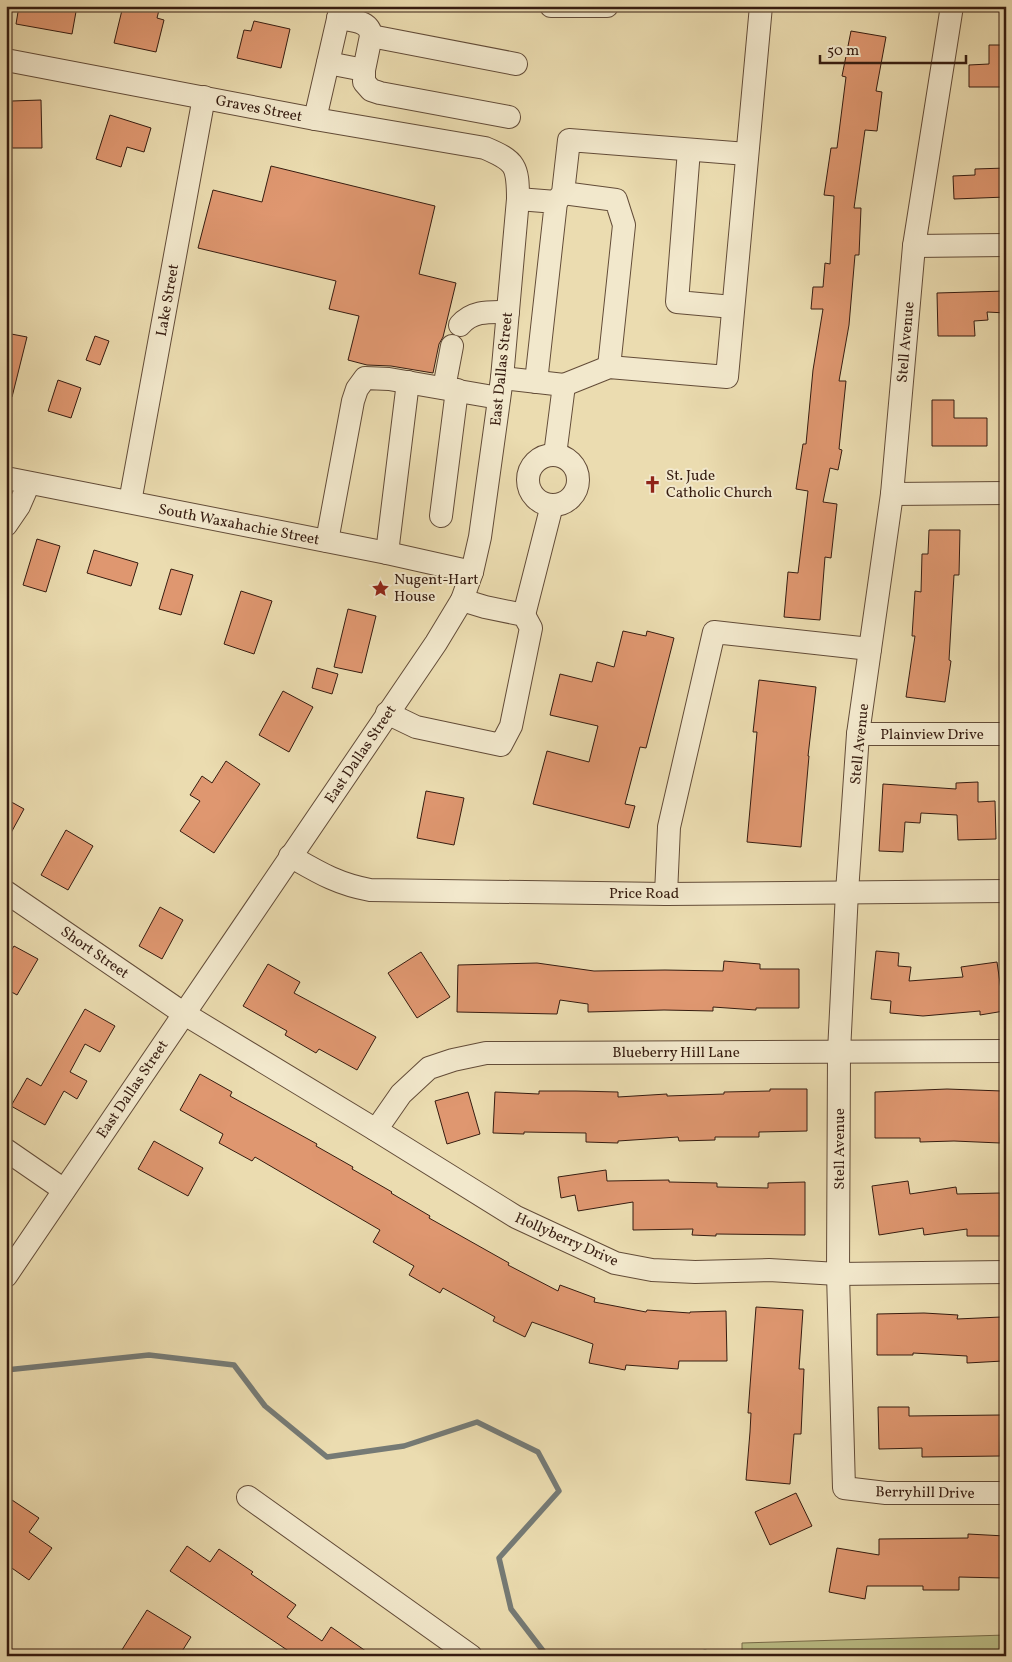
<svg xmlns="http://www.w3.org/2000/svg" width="1012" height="1662" font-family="Vollkorn,serif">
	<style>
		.green { fill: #bcbf88; stroke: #796e4c }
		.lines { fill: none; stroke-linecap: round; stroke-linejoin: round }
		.stream { stroke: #757a75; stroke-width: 5.5 }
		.building { fill: #df9770; stroke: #361c10 }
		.minor-casing { stroke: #634c38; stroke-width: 24 }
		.minor { stroke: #f2e8cc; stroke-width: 22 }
		.labels { text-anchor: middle; stroke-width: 4; stroke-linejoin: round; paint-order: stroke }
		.street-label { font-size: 15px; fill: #361c10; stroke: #f2e8cc }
		.poi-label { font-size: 15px; fill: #361c10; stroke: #f2e8cc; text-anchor: start }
	</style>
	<rect width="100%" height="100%" fill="#ebdcb0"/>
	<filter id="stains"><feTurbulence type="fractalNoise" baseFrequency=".004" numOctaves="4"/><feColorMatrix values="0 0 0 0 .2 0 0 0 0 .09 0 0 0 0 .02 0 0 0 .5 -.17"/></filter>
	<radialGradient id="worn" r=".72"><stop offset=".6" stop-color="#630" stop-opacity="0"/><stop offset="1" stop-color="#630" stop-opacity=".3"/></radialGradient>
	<!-- green -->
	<path class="green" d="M1006,1635V1656H742V1643Z"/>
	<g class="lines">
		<!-- stream -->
		<g class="stream">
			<path d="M6,1370L149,1355L234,1365L265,1406L327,1457L404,1446L477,1422L538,1452L559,1491L499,1558L511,1609L547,1656"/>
			<path d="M693,1656L705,1652L710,1656"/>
		</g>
	</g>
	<!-- building -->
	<g class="building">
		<path d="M19,6H77L72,34L16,24Z"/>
		<path d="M123,6H160L157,18L164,20L156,52L114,43Z"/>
		<path d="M254,21L290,29L281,68L237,58L244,30L251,31Z"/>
		<path d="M851,31L886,37L876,91L882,92L877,131L865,130L854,208H861L859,255H855L849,325L839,381H846L839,449L842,450L838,470L830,468L823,502L837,504L831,558L825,557L820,620L784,617L788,572L798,573L808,491L796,489L803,444H806L813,370L823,309H811L813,287H823L825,263L830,264L834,196L824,195L831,148H837L846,77L842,76Z"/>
		<path d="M989,45H1006V87H969V65L989,64Z"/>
		<path d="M41,100L42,148H12V101Z"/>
		<path d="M110,115L151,128L144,152L127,147L121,167L96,159Z"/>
		<path d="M271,166L435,206L419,274L456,283L443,337L439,344L433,373L391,366L367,365L348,360L359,316L329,309L336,281L198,248L213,190L262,202Z"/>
		<path d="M1006,168V197L954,199L953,176L975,175V169Z"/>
		<path d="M1006,291V313L987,312L988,320L974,321L975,336H938L937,293Z"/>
		<path d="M6,333L27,337L12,397L6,396Z"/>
		<path d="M95,336L109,341L100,365L86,360Z"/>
		<path d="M58,380L81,388L71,418L48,411Z"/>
		<path d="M932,400H954V418H987V446H932Z"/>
		<path d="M929,530H960L959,575H954L949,660L951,661L945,702L906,697L915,636H912L915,591L921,592L922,554H928Z"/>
		<path d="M37,539L60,546L46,592L23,585Z"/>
		<path d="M94,550L138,563L131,586L87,573Z"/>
		<path d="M171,569L193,575L181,615L159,609Z"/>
		<path d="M241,591L272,601L254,654L224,644Z"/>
		<path d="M348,609L376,616L362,673L334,667Z"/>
		<path d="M623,631L646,636L647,631L674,638L646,748L640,747L625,804L635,806L629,828L533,804L547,751L589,762L598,726L550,715L560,674L592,682L597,662L614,667Z"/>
		<path d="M317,668L338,674L332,694L312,688Z"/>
		<path d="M759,680L816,687L808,756H809L801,847L747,842L757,732H753Z"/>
		<path d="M283,691L313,707L289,752L259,735Z"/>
		<path d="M226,761L260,784L214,853L180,831L200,801L190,795L202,776L212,783Z"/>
		<path d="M978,782V802L995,801L996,839L958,840L957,815L921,813L920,823L905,822L903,852L879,851L883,784L956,789V783Z"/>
		<path d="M426,791L464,798L454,845L417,838Z"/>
		<path d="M6,799L24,809L6,842Z"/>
		<path d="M66,830L93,846L68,890L41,875Z"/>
		<path d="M160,907L183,920L162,959L139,946Z"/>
		<path d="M14,946L38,959L17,995L6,989V959Z"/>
		<path d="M876,951L899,953L898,966L911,967L909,981L963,977L961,967L997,962L1004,1011L980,1015V1011L923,1016L890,1013L891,1001L871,999Z"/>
		<path d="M421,952L450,997L417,1018L388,973Z"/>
		<path d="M724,961L760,964V969H799V1008H756V1010L713,1007V1011L664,1010L588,1012V1004L560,1000L557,1014L457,1012L458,965L537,963L594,971L665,970L723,971Z"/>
		<path d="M268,964L300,982L294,993L376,1037L357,1070L319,1049L316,1053L285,1035L287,1031L243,1006Z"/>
		<path d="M85,1009L115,1026L100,1052L85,1044L70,1072L87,1081L77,1099L64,1091L45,1125L11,1106L27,1078L41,1086Z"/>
		<path d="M200,1074L232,1092L230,1096L317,1144L316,1146L353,1167L352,1169L392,1192L391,1193L430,1216L429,1218L509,1263L508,1265L558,1291L560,1285L595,1298L594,1302L646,1312L647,1310L690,1313V1312L726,1311L727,1361H679L678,1369L626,1365L625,1370L589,1363L593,1344L532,1322L525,1337L493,1321L495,1317L443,1288L440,1293L409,1275L414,1266L373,1242L380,1230L255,1157L252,1161L219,1143L223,1134L180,1110Z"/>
		<path d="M770,1089H807V1131L759,1132V1137H715V1140L679,1141L678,1137L618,1141V1143L586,1142V1133L524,1132V1134L493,1133L495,1092L539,1094V1091H576L618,1092V1097L667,1094V1096L724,1094V1092L770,1091Z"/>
		<path d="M947,1089L1002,1091L1000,1143L954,1141L920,1142V1138H875V1092Z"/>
		<path d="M468,1092L480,1134L447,1144L435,1101Z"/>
		<path d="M154,1141L203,1168L188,1196L138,1169Z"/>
		<path d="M606,1170L607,1181L669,1180V1182L717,1183V1187L768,1188V1183L805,1182V1235L716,1234V1236L692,1235L693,1229L633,1230V1202L578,1211L575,1195L561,1198L558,1177Z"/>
		<path d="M908,1181L910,1194L956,1187L957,1194L1000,1193V1236H967V1229L924,1235L923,1228L879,1235L872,1186Z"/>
		<path d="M756,1307L803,1310L799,1369H804L801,1434H794L790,1484L746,1480L750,1432L751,1413H748Z"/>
		<path d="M924,1313L958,1315L957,1319L1001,1317L1003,1361L967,1363V1356L913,1353V1355H877V1314Z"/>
		<path d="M878,1407H909V1416L1001,1415L1000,1456L922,1457V1448L879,1449Z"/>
		<path d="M796,1493L812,1526L770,1545L755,1512Z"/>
		<path d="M6,1496L39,1518L29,1532L52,1548L29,1580L6,1564Z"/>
		<path d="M968,1534L1005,1536L1003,1578L959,1577V1590H923V1586H867L865,1599L829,1592L837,1548L879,1555V1539L968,1538Z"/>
		<path d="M187,1546L210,1562L219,1549L253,1572L251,1574L296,1605L287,1617L322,1641L331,1627L373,1656H296L170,1571Z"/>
		<path d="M147,1610L191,1637L179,1656H118Z"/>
	</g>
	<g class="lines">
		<defs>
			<g id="minor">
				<path d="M551,6H607"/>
				<path d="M952,6L914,246L892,494L858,734L847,892L839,1052L838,1274L844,1488L886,1493H1006"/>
				<path d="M338,18C351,21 370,20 371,36L364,70"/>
				<path d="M371,36L516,64"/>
				<path d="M6,60L315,119L485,148C516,161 518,166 518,199L502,378L480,537L472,572L462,600L436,643L6,1276"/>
				<path d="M328,63L364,70V82L371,90L380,93L509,117"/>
				<path d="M315,119L341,6"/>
				<path d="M689,150L677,302L733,307"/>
				<path d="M563,193L616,200L624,225L609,367"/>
				<path d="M518,199L556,202L536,382"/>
				<path d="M556,202L563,193L569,140L747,154"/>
				<path d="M914,246L1006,245"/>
				<path d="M460,325C473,310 490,312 508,312"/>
				<path d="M502,378L564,385L555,455"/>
				<path d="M564,385L609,367L727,377L761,6"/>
				<path d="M444,388L452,346"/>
				<circle cx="553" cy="480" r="25"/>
				<path d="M6,478L387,553L472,572"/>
				<path d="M892,494L1006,493"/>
				<path d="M130,502L204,97"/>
				<path d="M441,516L457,390"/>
				<path d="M6,525L19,506L29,483"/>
				<path d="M327,541L353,401L357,389L365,378L389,379L499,398"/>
				<path d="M387,553L408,382"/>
				<path d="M524,615L552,505"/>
				<path d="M387,713L416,727L501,745L511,726L531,628L524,615L485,607L462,600"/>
				<path d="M858,734H1006"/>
				<path d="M290,856C318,872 337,884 370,890L666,894L1006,891"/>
				<path d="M6,892L183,1013L376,1130L516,1217L615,1263L652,1270L695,1272L769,1270L838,1274L1006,1272"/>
				<path d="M666,894L669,827L714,632L870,649"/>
				<path d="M376,1130L401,1094L429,1068L453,1060L486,1053L1006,1051"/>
				<path d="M6,1150L64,1190"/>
				<path d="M248,1497L471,1656"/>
			</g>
		</defs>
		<!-- minor casing -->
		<use href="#minor" class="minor-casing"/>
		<!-- minor -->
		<use href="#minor" class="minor"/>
	</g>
	<!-- icons -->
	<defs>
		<symbol id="church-bare" viewBox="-9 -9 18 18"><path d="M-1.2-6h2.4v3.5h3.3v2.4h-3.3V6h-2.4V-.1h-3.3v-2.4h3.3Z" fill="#8f2418" stroke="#f2e8cc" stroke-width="2.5" paint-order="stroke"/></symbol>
		<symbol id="sight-bare" viewBox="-9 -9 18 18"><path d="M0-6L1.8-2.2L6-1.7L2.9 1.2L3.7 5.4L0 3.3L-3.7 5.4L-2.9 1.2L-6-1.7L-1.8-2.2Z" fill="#8f2418" stroke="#f2e8cc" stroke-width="2.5" paint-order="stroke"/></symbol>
	</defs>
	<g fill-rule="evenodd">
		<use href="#church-bare" x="640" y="472" width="25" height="25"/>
		<use href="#sight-bare" x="368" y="576" width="25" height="25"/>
	</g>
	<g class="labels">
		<!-- street labels -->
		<g class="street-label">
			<text transform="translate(259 108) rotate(11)" y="5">Graves Street</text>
			<text transform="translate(167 300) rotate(-80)" y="5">Lake Street</text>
			<text transform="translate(905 342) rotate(-85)" y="5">Stell Avenue</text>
			<text transform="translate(501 369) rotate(-84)" y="5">East Dallas Street</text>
			<text transform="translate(239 524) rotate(11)" y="5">South Waxahachie Street</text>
			<text x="932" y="739">Plainview Drive</text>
			<text transform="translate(859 744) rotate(-84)" y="5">Stell Avenue</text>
			<text transform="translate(360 754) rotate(-56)" y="5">East Dallas Street</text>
			<text x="644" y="898">Price Road</text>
			<text transform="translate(95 952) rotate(35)" y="5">Short Street</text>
			<text x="676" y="1057">Blueberry Hill Lane</text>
			<text transform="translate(132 1089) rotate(-56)" y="5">East Dallas Street</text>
			<text transform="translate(839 1149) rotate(-90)" y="5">Stell Avenue</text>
			<text transform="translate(567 1239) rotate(24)" y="5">Hollyberry Drive</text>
			<text transform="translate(925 1492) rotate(1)" y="5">Berryhill Drive</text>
		</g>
		<!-- poi labels -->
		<g class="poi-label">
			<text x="666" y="480">St. Jude<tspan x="666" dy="17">Catholic Church</tspan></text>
			<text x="394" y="584">Nugent-Hart<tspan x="394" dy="17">House</tspan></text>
		</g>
	</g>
	<!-- margin -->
	<rect width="1012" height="1662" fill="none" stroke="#ebdcb0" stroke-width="25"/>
	<rect x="8" y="8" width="997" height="1647" fill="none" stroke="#361c10" stroke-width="2.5"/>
	<rect x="12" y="12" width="987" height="1637" fill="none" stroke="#361c10"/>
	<!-- scale -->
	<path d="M820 55v8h146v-8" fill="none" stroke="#361c10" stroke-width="2.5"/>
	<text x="827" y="55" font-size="15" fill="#361c10" stroke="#f2e8cc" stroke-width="4" paint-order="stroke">50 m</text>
	<rect width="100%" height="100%" filter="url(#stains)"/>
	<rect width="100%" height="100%" fill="url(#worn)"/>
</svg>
